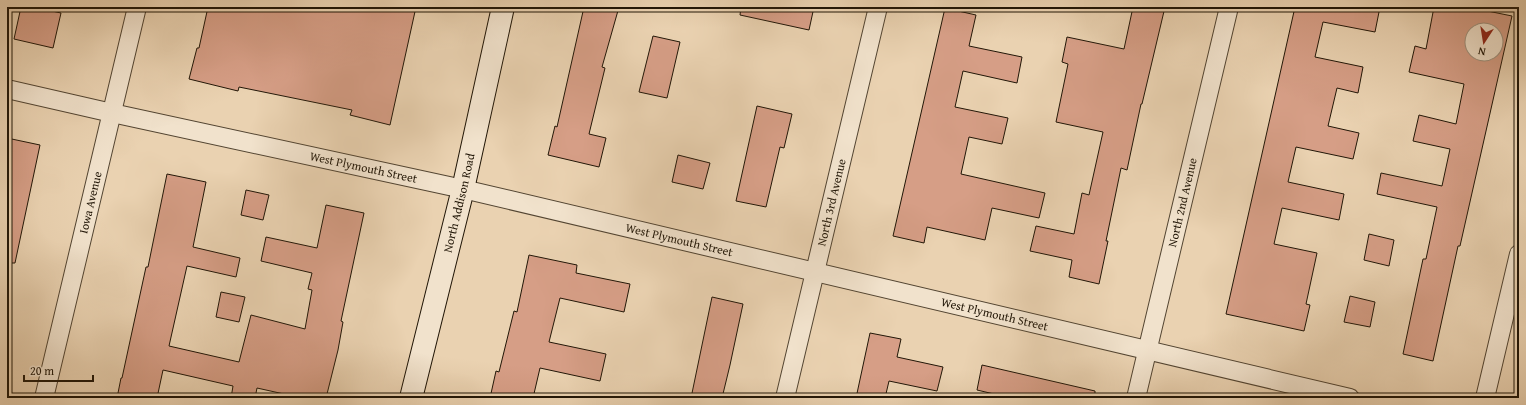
<svg xmlns="http://www.w3.org/2000/svg" width="1526" height="405" font-family="'Gentium Book Plus',serif">
	<style>
		.building { fill: #d69e86; stroke: #211607; fill-rule: evenodd }
		.lines { fill: none; stroke-linecap: round; stroke-linejoin: round }
		.street-casing { stroke: #534532; stroke-width: 20 }
		.secondary-casing { stroke: #211607; stroke-width: 24 }
		.street { stroke: #f1e2cc; stroke-width: 18 }
		.secondary { stroke: #f1e2cc; stroke-width: 22 }
		.labels { text-anchor: middle; stroke-width: 3.5; stroke-linejoin: round; paint-order: stroke }
		.street-label { font-size: 12px; fill: #211607; stroke: #f1e2cc }
	</style>
	<rect width="100%" height="100%" fill="#ead2b1"/>
	<filter id="stains"><feTurbulence type="fractalNoise" baseFrequency=".005" numOctaves="4"/><feColorMatrix values="0 0 0 0 .2 0 0 0 0 .09 0 0 0 0 .02 0 0 0 .5 -.17"/></filter>
	<radialGradient id="worn" r=".72"><stop offset=".6" stop-color="#630" stop-opacity="0"/><stop offset="1" stop-color="#630" stop-opacity=".3"/></radialGradient>
	<!-- building -->
	<g class="building">
		<path d="M21,7H34L61,13L53,48L14,39Z"/>
		<path d="M208,7H416L390,125L350,115L352,110L239,87L238,91L189,79L197,48H199Z"/>
		<path d="M584,7H619L602,67L605,68L589,134L606,138L599,167L548,155L555,126L557,127Z"/>
		<path d="M741,7H814L809,30L740,15Z"/>
		<path d="M1133,7H1165L1142,104H1141L1127,170L1121,168L1106,241H1108L1099,284L1069,277L1072,260L1030,251L1036,226L1074,234L1082,193L1089,195L1103,132L1056,122L1068,64L1062,62L1067,37L1124,49Z"/>
		<path d="M1295,7H1380L1375,32L1323,22L1315,57L1363,67L1358,93L1337,88L1328,126L1359,133L1353,159L1296,147L1288,182L1344,194L1339,220L1282,208L1274,244L1317,253L1306,304L1310,305L1304,331L1226,314Z"/>
		<path d="M1434,7H1468L1512,16L1460,246H1458L1433,361L1403,354L1423,259H1426L1437,207L1377,194L1381,173L1442,186L1450,149L1413,141L1419,115L1456,124L1464,84L1409,72L1415,46L1426,49ZM1472,30H1496V54H1472Z"/>
		<path d="M945,8L976,15L969,46L1022,57L1017,83L963,71L955,107L1008,118L1002,144L969,137L961,174L1045,193L1039,218L992,208L985,240L927,227L924,243L893,236Z"/>
		<path d="M653,36L680,42L667,98L639,92Z"/>
		<path d="M757,106L792,114L784,148L780,147L766,207L736,201Z"/>
		<path d="M7,138L40,145L15,263H7Z"/>
		<path d="M678,155L710,163L703,189L672,182Z"/>
		<path d="M167,174L206,182L193,247L240,258L236,277L187,266L169,346L239,362L251,315L305,329L312,290L308,289L312,273L261,261L266,237L317,248L326,205L364,213L341,321L343,322L338,350L326,398H302L257,388L255,398H231L233,386L163,370L157,398H117L121,378H122L146,267H148Z"/>
		<path d="M246,190L269,195L263,220L241,215Z"/>
		<path d="M1369,234L1394,240L1389,266L1364,260Z"/>
		<path d="M529,255L577,265L576,273L630,284L624,312L560,298L549,342L606,354L600,381L540,368L533,398H490L496,371L499,372L514,311L517,312Z"/>
		<path d="M221,292L245,297L239,322L216,317Z"/>
		<path d="M1350,296L1375,302L1370,327L1344,322Z"/>
		<path d="M712,297L743,304L730,365L722,398H691Z"/>
		<path d="M870,333L901,339L897,357L943,367L937,391L889,381L885,398H856Z"/>
		<path d="M982,365L1095,391V398H1011L977,390Z"/>
	</g>
	<g class="lines">
		<defs>
			<g id="street">
				<path id="s1" d="M7,89L112,113L463,189L1350,398"/>
				<path id="s2" d="M44,398L137,7"/>
				<path id="s3" d="M785,398L878,7"/>
				<path id="s4" d="M1136,398L1229,7"/>
				<path d="M1485,398L1519,254"/>
			</g>
			<g id="secondary">
				<path id="s5" d="M411,398L463,189L503,7"/>
			</g>
		</defs>
		<!-- street casing -->
		<use href="#street" class="street-casing"/>
		<!-- secondary casing -->
		<use href="#secondary" class="secondary-casing"/>
		<!-- street -->
		<use href="#street" class="street"/>
		<!-- secondary -->
		<use href="#secondary" class="secondary"/>
	</g>
	<g class="labels">
		<!-- street labels -->
		<g class="street-label">
			<text dy="4" stroke="none"><textPath href="#s1" startOffset="365">West Plymouth Street</textPath></text>
			<text dy="4" stroke="none"><textPath href="#s2" startOffset="201">Iowa Avenue</textPath></text>
			<text dy="4" stroke="none"><textPath href="#s5" startOffset="201">North Addison Road</textPath></text>
			<text dy="4" stroke="none"><textPath href="#s3" startOffset="201">North 3rd Avenue</textPath></text>
			<text dy="4" stroke="none"><textPath href="#s4" startOffset="201">North 2nd Avenue</textPath></text>
			<text dy="4" stroke="none"><textPath href="#s1" startOffset="689">West Plymouth Street</textPath></text>
			<text dy="4" stroke="none"><textPath href="#s1" startOffset="1013">West Plymouth Street</textPath></text>
		</g>
	</g>
	<!-- margin -->
	<rect width="1526" height="405" fill="none" stroke="#ead2b1" stroke-width="24"/>
	<rect x="8" y="8" width="1510" height="389" fill="none" stroke="#211607" stroke-width="2"/>
	<rect x="12" y="12" width="1502" height="381" fill="none" stroke="#211607"/>
	<!-- north arrow -->
	<g transform="translate(1484 42) rotate(192)"><circle r="19" fill="#f1e2cc" stroke="#9e907d"/>
	<path d="M0-3L7 15L0 10L-7 15Z" fill="#8f2418"/>
	<text y="-6" font-size="11" font-weight="bold" text-anchor="middle" fill="#211607">N</text>
	</g>
	<!-- scale -->
	<path d="M24 375v6h69v-6" fill="none" stroke="#211607" stroke-width="2"/>
	<text x="30" y="375" font-size="12" fill="#211607" stroke="#f1e2cc" stroke-width="3" paint-order="stroke">20 m</text>
	<rect width="100%" height="100%" filter="url(#stains)"/>
	<rect width="100%" height="100%" fill="url(#worn)"/>
</svg>
